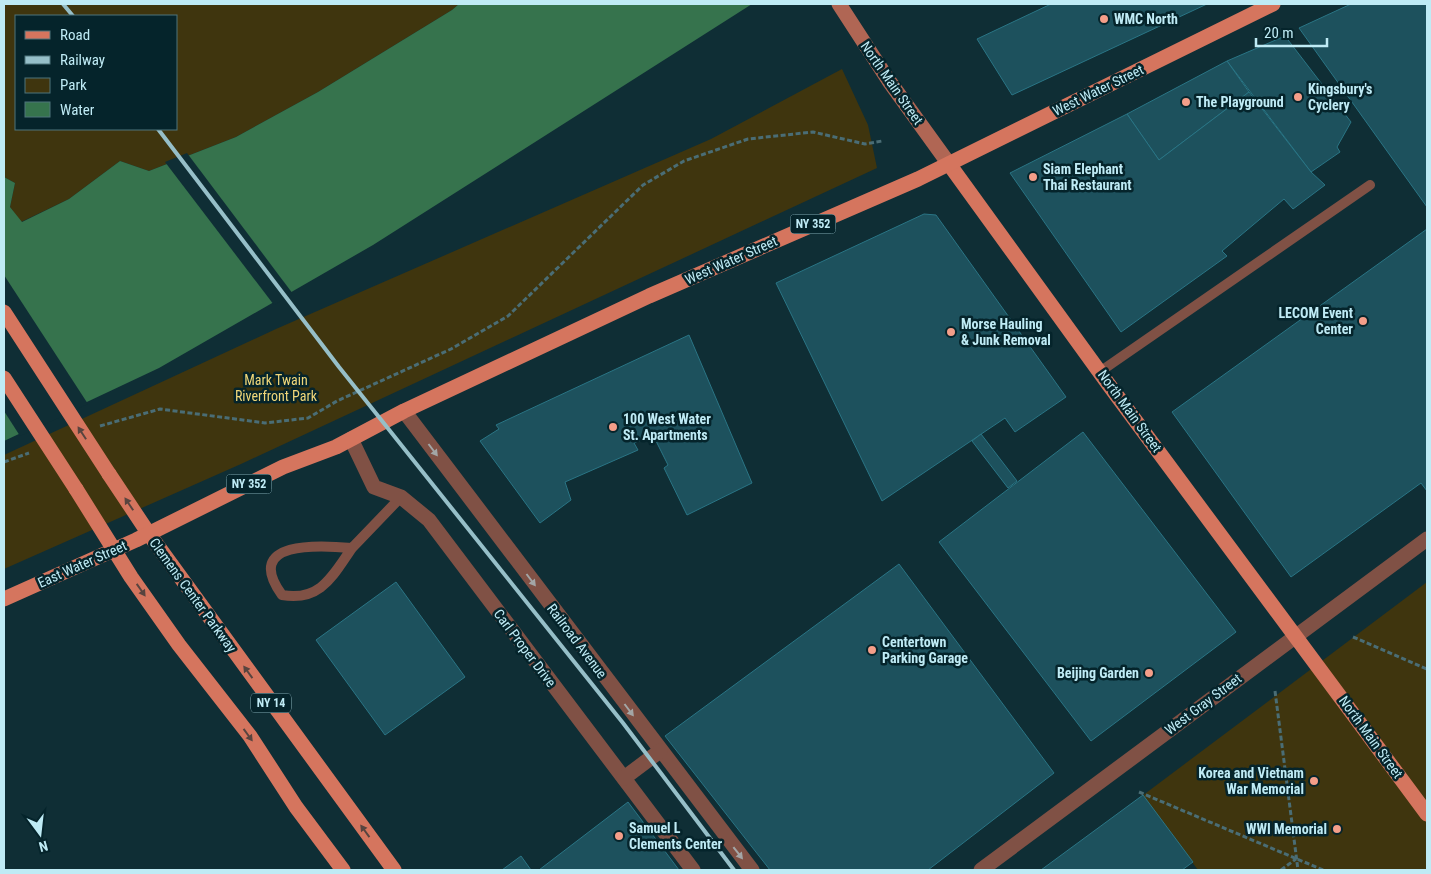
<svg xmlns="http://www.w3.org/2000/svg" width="1431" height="874" font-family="'Roboto Condensed',sans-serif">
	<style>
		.green { fill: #3f350e; fill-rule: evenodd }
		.water { fill: #36734d }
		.pier { fill: #0f2e35 }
		.building { fill: #1d515d; stroke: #2a7585 }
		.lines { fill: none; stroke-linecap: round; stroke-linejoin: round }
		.path { stroke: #4a6d75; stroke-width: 3; stroke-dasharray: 5 2.5; stroke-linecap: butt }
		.lane { stroke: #805145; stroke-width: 10 }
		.street { stroke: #805145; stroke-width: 15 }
		.secondary { stroke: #b06654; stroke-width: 15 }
		.primary { stroke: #d5755e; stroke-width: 15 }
		.rail { stroke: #96bfc8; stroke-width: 4 }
		.primary-bridge { stroke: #d5755e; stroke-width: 15 }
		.oneway { fill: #58443f }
		.oneway2 { fill: #a3a6a6 }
		.poi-dot { fill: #f49e89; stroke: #05242b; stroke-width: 2 }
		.labels { text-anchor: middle; stroke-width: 5; stroke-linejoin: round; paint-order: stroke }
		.shield { fill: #05242b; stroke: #87afb8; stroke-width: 1 }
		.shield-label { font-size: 12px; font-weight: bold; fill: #bfebf5 }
		.poi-label { font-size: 14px; font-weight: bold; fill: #bfebf5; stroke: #05242b; text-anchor: start }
		.street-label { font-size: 14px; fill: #bfebf5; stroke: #05242b }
		.park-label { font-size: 14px; fill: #f0d779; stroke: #05242b }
	</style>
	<rect width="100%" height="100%" fill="#0f2e35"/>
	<!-- green -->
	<g class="green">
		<path d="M4,4H459L452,10L318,92L236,137L149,171L120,161L69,199L21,222L10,207L15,183L4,177ZM16,16H176V129H16Z"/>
		<path d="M842,69L868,125L877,168L241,464L4,569V455L276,329L711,139Z"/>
		<path d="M1427,582V870H1198L1142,796Z"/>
	</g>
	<!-- water -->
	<path class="water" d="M459,4H752L373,245L159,368L4,441V177L15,183L10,207L22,222L69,199L120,161L149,171L236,137L318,92L452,10Z"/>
	<!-- pier -->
	<g class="pier">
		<path d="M187,153L293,294L274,305L165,162Z"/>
		<path d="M4,275L88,404L20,436L4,411Z"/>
	</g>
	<!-- building -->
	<g class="building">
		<path d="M1051,4H1207L1012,95L977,39Z"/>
		<path d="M1351,4H1427V207L1299,28Z"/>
		<path d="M1285,36L1351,122L1337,147L1340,152L1311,172L1227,61Z"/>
		<path d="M1227,61L1249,92L1159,160L1127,114Z"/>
		<path d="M1249,92L1311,172L1325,185L1293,209L1284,199L1222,251L1227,256L1121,332L1010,173L1127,114L1159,160Z"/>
		<path d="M924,214L936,215L1066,397L1015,432L1005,418L882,501L776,283Z"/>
		<path d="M1427,229V491L1421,483L1291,577L1172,412Z"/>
		<path d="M689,335L752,483L687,515L664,468L668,465L653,435L634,443L638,450L565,482L571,500L540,523L480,441L499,429L496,425Z"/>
		<path d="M1083,432L1236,632L1091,741L939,542Z"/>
		<path d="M981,434L1017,481L1008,488L972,441Z"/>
		<path d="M899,564L1054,773L928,870H770L665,736Z"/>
		<path d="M396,582L465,677L385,735L316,640Z"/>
		<path d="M1143,795L1193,862L1182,870H1041Z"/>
		<path d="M628,802L679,870H539Z"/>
		<path d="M521,856L531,870H502Z"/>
	</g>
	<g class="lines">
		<!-- path -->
		<g class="path">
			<path d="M100,426L160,409L265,423L308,418L337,401L451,349L508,316L643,185L684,161L748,139L813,132L865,144L882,141"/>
			<path d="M4,462L29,453"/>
			<path d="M1353,637L1427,669"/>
			<path d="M1275,691L1298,870"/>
			<path d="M1139,792L1323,870"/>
			<path d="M1281,870L1296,859"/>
		</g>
		<!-- lane -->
		<g class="lane">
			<path d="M1101,371L1370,185"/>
			<path d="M352,548C333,575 321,602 282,595C242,540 320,545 352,548L401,497"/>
		</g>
		<!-- street -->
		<g class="street">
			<path d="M404,411L752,870"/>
			<path d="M351,439L374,487L401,497L429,520L693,870"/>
			<path d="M624,778L660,751"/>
			<path d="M981,870L1427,539"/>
		</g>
		<!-- secondary -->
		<path class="secondary" d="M839,4L889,81L949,164"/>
		<!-- primary -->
		<g class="primary">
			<path d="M949,164L1109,385L1427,814"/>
			<path d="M109,474L149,534L394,870"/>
			<path d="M76,489L131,577L179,645L250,736L296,807L343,870"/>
			<path d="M4,599L136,540L283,467L336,447L404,411L649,296L918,179L1273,4"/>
		</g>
		<!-- rail -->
		<g class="rail">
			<path d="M63,4L73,16"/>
			<path d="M158,129L339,367L623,723L734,870"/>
		</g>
		<!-- primary-bridge -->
		<g class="primary-bridge">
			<path d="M4,312L109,474"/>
			<path d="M4,378L76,489"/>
		</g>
	</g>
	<!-- one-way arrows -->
	<defs><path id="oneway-solid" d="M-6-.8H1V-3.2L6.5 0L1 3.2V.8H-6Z" transform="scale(1.25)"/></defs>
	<g class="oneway">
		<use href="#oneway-solid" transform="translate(82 433) rotate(-123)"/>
		<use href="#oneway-solid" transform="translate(129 504) rotate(-124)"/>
		<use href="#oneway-solid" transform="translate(141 590) rotate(55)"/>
		<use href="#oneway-solid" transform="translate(248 672) rotate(-126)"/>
		<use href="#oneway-solid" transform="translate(248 735) rotate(54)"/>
		<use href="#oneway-solid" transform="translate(365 831) rotate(-126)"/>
	</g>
	<g class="oneway2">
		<use href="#oneway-solid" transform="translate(433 450) rotate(53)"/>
		<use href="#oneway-solid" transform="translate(531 580) rotate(53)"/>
		<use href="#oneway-solid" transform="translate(629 710) rotate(53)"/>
		<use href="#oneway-solid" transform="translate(738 853) rotate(52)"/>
	</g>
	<!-- markers -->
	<g class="poi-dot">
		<circle cx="1104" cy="19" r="5"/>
		<circle cx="1298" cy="97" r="5"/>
		<circle cx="1186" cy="102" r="5"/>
		<circle cx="1033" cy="177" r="5"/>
		<circle cx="1363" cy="321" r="5"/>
		<circle cx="951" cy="332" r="5"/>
		<circle cx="613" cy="427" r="5"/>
		<circle cx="872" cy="650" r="5"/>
		<circle cx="1149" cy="673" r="5"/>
		<circle cx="1314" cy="781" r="5"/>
		<circle cx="1337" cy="829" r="5"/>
		<circle cx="619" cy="836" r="5"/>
	</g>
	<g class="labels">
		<!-- shield labels -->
		<g class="shield">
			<rect x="790.5" y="214.5" width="45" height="19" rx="4"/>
			<rect x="226.5" y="474.5" width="45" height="19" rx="4"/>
			<rect x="251" y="693.5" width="40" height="19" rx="4"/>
		</g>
		<g class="shield-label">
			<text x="813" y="228">NY 352</text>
			<text x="249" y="488">NY 352</text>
			<text x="271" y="707">NY 14</text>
		</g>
		<!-- poi labels -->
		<g class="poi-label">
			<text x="1114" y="24">WMC North</text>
			<text x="1308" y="94">Kingsbury's<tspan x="1308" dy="16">Cyclery</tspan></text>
			<text x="1196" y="107">The Playground</text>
			<text x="1043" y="174">Siam Elephant<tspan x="1043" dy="16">Thai Restaurant</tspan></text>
			<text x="1353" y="318" text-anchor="end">LECOM Event<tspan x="1353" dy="16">Center</tspan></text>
			<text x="961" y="329">Morse Hauling<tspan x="961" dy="16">&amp; Junk Removal</tspan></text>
			<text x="623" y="424">100 West Water<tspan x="623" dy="16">St. Apartments</tspan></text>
			<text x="882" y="647">Centertown<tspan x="882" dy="16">Parking Garage</tspan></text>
			<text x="1139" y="678" text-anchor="end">Beijing Garden</text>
			<text x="1304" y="778" text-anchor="end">Korea and Vietnam<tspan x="1304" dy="16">War Memorial</tspan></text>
			<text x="629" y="833">Samuel L<tspan x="629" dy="16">Clements Center</tspan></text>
			<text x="1327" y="834" text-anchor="end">WWI Memorial</text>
		</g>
		<!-- street labels -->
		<g class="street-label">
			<text transform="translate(892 83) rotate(55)" y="5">North Main Street</text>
			<text transform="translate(1098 90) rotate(-26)" y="5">West Water Street</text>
			<text transform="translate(731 260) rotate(-24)" y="5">West Water Street</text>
			<text transform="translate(1130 411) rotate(54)" y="5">North Main Street</text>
			<text transform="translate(82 564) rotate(-24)" y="5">East Water Street</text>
			<text transform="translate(193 595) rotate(54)" y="5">Clemens Center Parkway</text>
			<text transform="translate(577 641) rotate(53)" y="5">Railroad Avenue</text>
			<text transform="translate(525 648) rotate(53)" y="5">Carl Proper Drive</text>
			<text transform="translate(1203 704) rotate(-37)" y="5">West Gray Street</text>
			<text transform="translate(1371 737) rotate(54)" y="5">North Main Street</text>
		</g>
		<!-- park labels -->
		<g class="park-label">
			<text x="276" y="385">Mark Twain<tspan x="276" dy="16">Riverfront Park</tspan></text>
		</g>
	</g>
	<!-- border -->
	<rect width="1431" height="874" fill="none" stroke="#bfebf5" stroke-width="10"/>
	<!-- legend -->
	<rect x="15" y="15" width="162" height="115" fill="#05242b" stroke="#4f747c"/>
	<rect x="25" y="31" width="25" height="8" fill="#d5755e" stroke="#4f747c"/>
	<text x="60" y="40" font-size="15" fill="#bfebf5">Road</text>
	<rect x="25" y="56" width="25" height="8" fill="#96bfc8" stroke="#4f747c"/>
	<text x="60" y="65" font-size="15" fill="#bfebf5">Railway</text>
	<rect x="25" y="78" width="25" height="15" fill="#3f350e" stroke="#4f747c"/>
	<text x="60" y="90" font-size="15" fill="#bfebf5">Park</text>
	<rect x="25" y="102" width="25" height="15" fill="#36734d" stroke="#4f747c"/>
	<text x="60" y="115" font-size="15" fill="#bfebf5">Water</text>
	<!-- north arrow -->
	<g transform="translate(40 834) rotate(165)" stroke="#05242b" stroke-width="4" paint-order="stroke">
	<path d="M0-4L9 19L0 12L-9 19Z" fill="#bfebf5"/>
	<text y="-8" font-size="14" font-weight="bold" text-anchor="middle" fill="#bfebf5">N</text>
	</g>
	<!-- scale -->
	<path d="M1256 38v8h71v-8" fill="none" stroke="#bfebf5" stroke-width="2.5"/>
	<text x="1264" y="38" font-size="15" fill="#bfebf5" stroke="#05242b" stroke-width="4" paint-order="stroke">20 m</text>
</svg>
